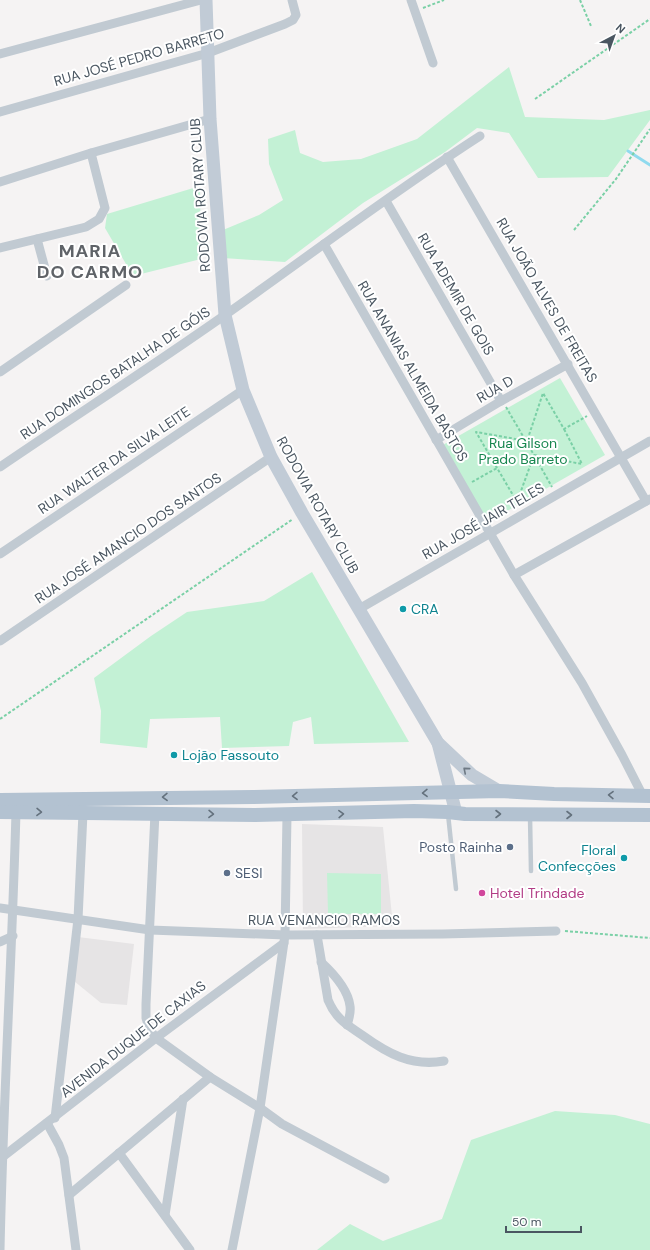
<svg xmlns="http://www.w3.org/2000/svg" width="650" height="1250" font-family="'DM Sans',sans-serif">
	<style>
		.education { fill: #e6e4e5 }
		.green { fill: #c3f1d5 }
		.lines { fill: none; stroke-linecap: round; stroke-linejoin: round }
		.stream { stroke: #90daee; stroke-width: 3 }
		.path { stroke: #7ad0a6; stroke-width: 2; stroke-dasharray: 3 2; stroke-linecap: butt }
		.lane { stroke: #c1cad2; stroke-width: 4.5 }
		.street { stroke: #c1cad2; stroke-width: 9 }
		.secondary { stroke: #c1cbd6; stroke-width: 13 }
		.primary { stroke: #b3c2d1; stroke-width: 14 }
		.oneway { stroke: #6e7984 }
		.oneway2 { stroke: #64717d }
		.culture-dot { fill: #0f9aa8; stroke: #fff; stroke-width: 1.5 }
		.service-dot { fill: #5c6f8a; stroke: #fff; stroke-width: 1.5 }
		.hotel-dot { fill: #d1479c; stroke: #fff; stroke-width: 1.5 }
		.labels { text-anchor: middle; stroke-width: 4; stroke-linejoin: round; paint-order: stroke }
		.street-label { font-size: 14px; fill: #4a5661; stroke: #fff }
		.park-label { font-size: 14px; fill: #17864f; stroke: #fff }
		.culture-label { font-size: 14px; fill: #0d838f; stroke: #fff; text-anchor: start }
		.service-label { font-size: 14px; fill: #4e5e75; stroke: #fff; text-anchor: end }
		.hotel-label { font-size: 14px; fill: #b23c85; stroke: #fff; text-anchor: start }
		.district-label { font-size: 18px; font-weight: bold; letter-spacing: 1px; fill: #5f6368; stroke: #fff }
	</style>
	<rect width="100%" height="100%" fill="#f5f3f3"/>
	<!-- education -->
	<g class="education">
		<path d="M302,824L383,827L393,926L303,929Z"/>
		<path d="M78,937L134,944L127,1005L101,1003L74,981Z"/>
	</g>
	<!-- green -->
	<g class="green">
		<path d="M509,67L525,117L604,120L650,110V120L608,177L538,178L509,133L477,128L445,152L363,203L285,262L223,258V230L259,215L283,200L269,164L268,139L295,130L300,153L323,162L361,159L417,139Z"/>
		<path d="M200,186L201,259L133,276L105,228L107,214Z"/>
		<path d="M560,378L605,455L486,523L441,446Z"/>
		<path d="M312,572L409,742L314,744L311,717L293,722L289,746L222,748L220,717L150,719L147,748L100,743L101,711L94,678L151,636L187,612L264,601Z"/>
		<path d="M327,873L381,874V914H328Z"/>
		<path d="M555,1111L615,1115L650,1124V1250H317L350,1224L383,1241L442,1219L471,1140Z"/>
	</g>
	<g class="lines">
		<!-- stream -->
		<path class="stream" d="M628,151L650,165"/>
		<!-- path -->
		<g class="path">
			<path d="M580,0L591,26"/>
			<path d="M423,8L444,0"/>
			<path d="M535,99L650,19"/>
			<path d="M574,230L616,179L650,129"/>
			<path d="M506,407L534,455L517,502L476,432L527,441L543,393L564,429L587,416"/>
			<path d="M534,455L582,464L564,429"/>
			<path d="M534,455L552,487"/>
			<path d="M472,482L497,468"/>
			<path d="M0,719L293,519"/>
			<path d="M565,931L650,938"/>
		</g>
		<!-- lane -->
		<g class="lane">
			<path d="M448,814L456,889"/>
			<path d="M530,816L531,871"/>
		</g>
		<!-- street -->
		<g class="street">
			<path d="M411,0L433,63"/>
			<path d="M0,54L201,0"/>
			<path d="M0,112L208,53L285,24L293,20L296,15L292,0"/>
			<path d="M447,157L646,501"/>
			<path d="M0,182L91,153L210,119"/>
			<path d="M386,201L501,401"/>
			<path d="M37,239L47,276"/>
			<path d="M324,244L514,575L582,683L622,755L643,796"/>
			<path d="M0,248L86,227L99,219L105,208L91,153"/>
			<path d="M0,372L126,285"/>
			<path d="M436,440L501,401L568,364"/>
			<path d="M0,467C75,416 151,367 225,315C310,255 393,192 480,136"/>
			<path d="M0,554L243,390"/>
			<path d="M514,575L650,499"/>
			<path d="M359,609L650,441"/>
			<path d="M0,641L271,457"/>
			<path d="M155,813L146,1004V1018L149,1028L156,1038L210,1077L260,1108L282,1124L385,1179"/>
			<path d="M0,908L150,930L285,935L443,934L556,931"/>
			<path d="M317,935L328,1000C336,1019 346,1024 362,1035C387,1053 411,1067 444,1061"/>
			<path d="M0,942L13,936"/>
			<path d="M321,962C333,973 348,989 350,1006C351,1012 349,1019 347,1025"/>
			<path d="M55,1118L78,919L83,813"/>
			<path d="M47,1123L59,1145L64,1158L76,1250"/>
			<path d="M119,1153L190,1250"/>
			<path d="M0,1159L156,1038L284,943"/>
			<path d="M69,1195L210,1077"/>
			<path d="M165,1215L183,1099"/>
			<path d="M0,1250C3,1104 12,958 16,812"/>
			<path d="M232,1250L260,1108L285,935L287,815"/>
		</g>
		<!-- secondary -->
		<g class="secondary">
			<path d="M206,0L210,119L225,315L243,390L271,457L302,513L438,743L472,775L499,791"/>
			<path d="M438,743L456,813"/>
		</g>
		<!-- primary -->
		<g class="primary">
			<path d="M0,800L253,797L499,791L554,794L650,796"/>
			<path d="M0,812L255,815L414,811L448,812L465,814L650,815"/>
		</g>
	</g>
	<!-- one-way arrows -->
	<defs><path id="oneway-chevron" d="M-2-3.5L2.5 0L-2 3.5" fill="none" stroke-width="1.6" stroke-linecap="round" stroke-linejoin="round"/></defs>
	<use class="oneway" href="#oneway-chevron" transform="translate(466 770) rotate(-140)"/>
	<g class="oneway2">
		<use href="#oneway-chevron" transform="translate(425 793) rotate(179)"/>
		<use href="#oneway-chevron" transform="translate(611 795) rotate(-179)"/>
		<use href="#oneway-chevron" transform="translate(295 796) rotate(179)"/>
		<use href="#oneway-chevron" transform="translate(165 797) rotate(179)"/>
		<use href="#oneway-chevron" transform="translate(39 812) rotate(1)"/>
		<use href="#oneway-chevron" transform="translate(211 814) rotate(1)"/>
		<use href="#oneway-chevron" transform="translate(341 814) rotate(-2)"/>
		<use href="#oneway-chevron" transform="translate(498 814)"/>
		<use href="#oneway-chevron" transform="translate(569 815)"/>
	</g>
	<!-- markers -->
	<g class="culture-dot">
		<circle cx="403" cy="609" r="4"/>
		<circle cx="174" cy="755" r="4"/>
		<circle cx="624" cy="858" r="4"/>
	</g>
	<g class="service-dot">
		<circle cx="510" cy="847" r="4"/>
		<circle cx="227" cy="873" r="4"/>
	</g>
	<circle class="hotel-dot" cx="482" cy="893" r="4"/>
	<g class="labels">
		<!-- street labels -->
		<g class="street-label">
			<text transform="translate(139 57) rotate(-16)" y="5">RUA JOSÉ PEDRO BARRETO</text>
			<text transform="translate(200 195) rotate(-94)" y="5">RODOVIA ROTARY CLUB</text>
			<text transform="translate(456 294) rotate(60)" y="5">RUA ADEMIR DE GOIS</text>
			<text transform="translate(547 300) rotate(60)" y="5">RUA JOÃO ALVES DE FREITAS</text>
			<text transform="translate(413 371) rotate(60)" y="5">RUA ANANIAS ALMEIDA BASTOS</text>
			<text transform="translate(115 373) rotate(-34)" y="5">RUA DOMINGOS BATALHA DE GÓIS</text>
			<text transform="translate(495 389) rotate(-30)" y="5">RUA D</text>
			<text transform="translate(114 460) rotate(-34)" y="5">RUA WALTER DA SILVA LEITE</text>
			<text transform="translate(318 505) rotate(61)" y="5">RODOVIA ROTARY CLUB</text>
			<text transform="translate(483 521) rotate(-30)" y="5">RUA JOSÉ JAIR TELES</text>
			<text transform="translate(128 538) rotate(-34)" y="5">RUA JOSÉ AMANCIO DOS SANTOS</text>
			<text x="324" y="925">RUA VENANCIO RAMOS</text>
			<text transform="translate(133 1039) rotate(-38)" y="5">AVENIDA DUQUE DE CAXIAS</text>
		</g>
		<!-- park labels -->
		<g class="park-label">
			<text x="523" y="448">Rua Gilson<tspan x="523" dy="16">Prado Barreto</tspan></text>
		</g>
		<!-- culture labels -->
		<g class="culture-label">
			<text x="411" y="614">CRA</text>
			<text x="182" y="760">Lojão Fassouto</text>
			<text x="616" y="855" text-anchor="end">Floral<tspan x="616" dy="16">Confecções</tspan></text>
		</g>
		<!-- service labels -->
		<g class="service-label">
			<text x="502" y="852">Posto Rainha</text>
			<text x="235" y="878" text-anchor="start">SESI</text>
		</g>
		<!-- hotel labels -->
		<g class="hotel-label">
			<text x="490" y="898">Hotel Trindade</text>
		</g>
		<!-- district labels -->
		<g class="district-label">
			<text x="90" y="257">MARIA<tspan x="90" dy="21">DO CARMO</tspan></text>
		</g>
	</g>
	<!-- north arrow -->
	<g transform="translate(614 36) rotate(41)" stroke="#ffffff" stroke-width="3" paint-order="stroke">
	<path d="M0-3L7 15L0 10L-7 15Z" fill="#4a5661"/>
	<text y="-6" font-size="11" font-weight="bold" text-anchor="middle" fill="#4a5661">N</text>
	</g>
	<!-- scale -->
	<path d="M506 1226v6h75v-6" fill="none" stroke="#4a5661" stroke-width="2"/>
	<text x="512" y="1226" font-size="12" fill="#4a5661" stroke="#ffffff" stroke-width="3" paint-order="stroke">50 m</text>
</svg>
